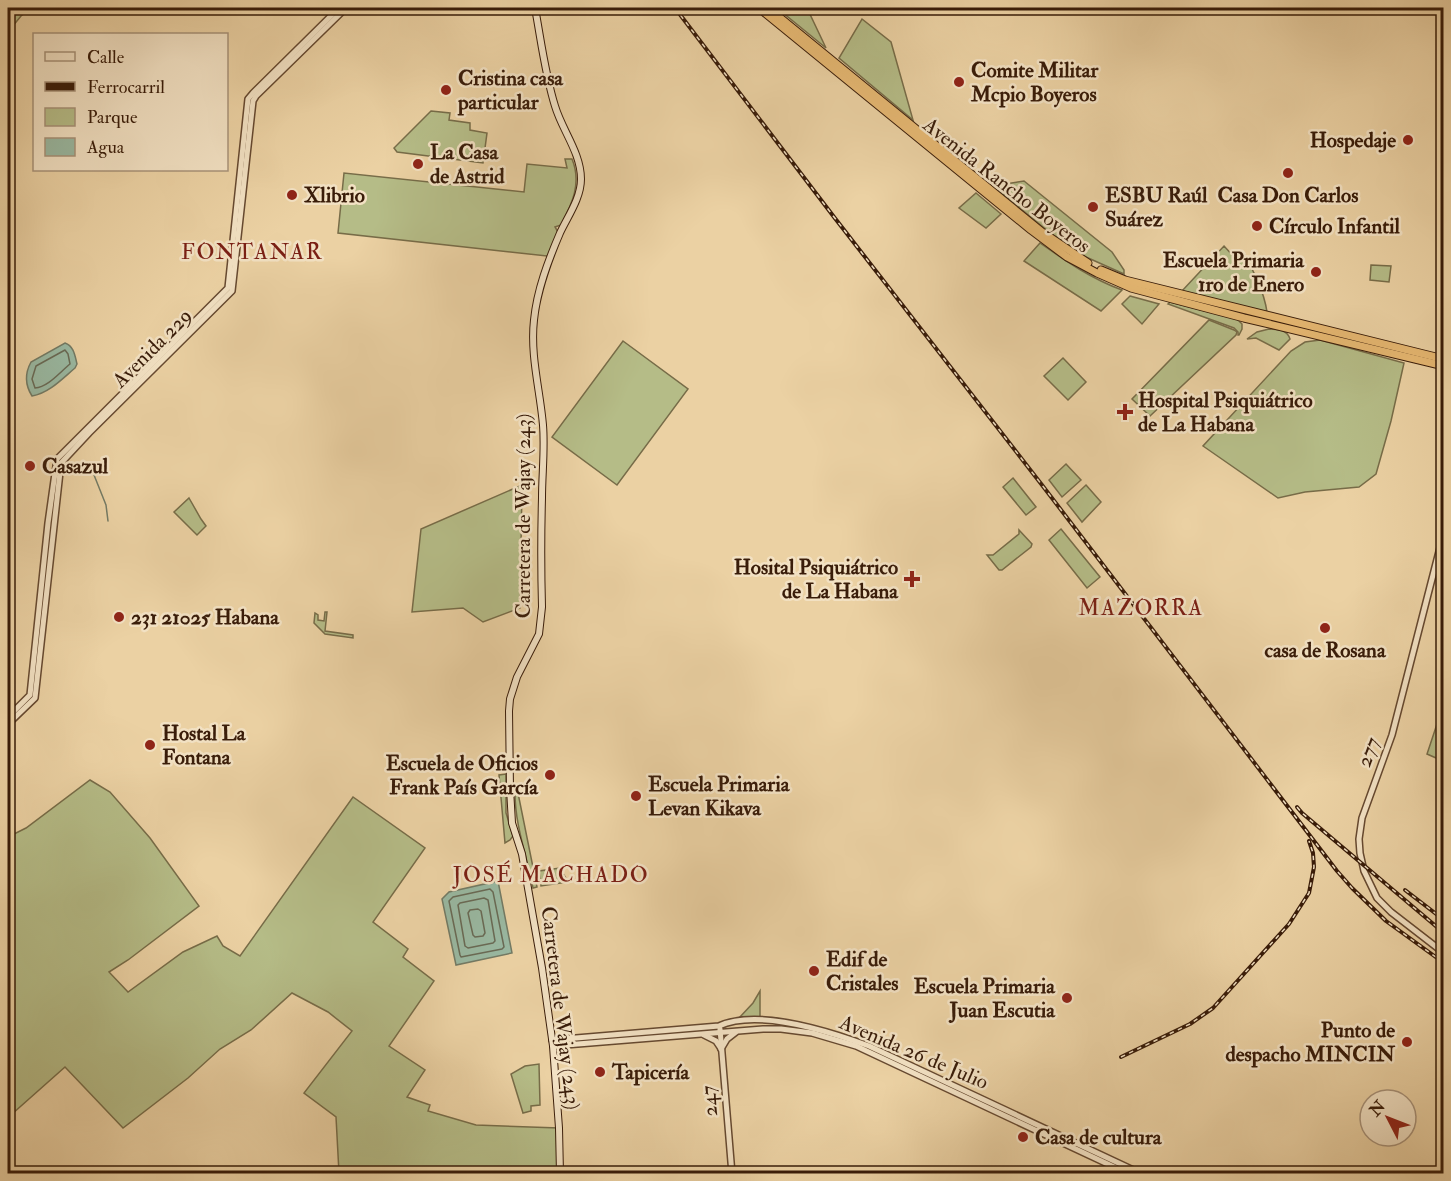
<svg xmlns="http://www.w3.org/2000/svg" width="1451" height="1181" font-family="'IM FELL Double Pica',serif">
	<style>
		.green { fill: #b5bc87; stroke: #776c48; stroke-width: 1.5 }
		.water { fill: #99b8a1; stroke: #737a64; stroke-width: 1.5 }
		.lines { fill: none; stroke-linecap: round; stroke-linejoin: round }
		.shore { stroke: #696a55; stroke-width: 1.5 }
		.stream { stroke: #737a64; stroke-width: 1.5 }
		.tertiary-casing { stroke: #664930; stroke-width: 8 }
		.secondary-casing { stroke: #391c09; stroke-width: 8 }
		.trunk-casing { stroke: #391c09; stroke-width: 9 }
		.tertiary { stroke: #f2e1c3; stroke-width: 5 }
		.secondary { stroke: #f2e1c3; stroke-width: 6 }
		.trunk { stroke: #e6b872; stroke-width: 7 }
		.rail-casing { stroke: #391c09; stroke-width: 4 }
		.rail { stroke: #f2e1c3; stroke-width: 1.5; stroke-dasharray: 4.5; stroke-linecap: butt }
		.poi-dot { fill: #8f2418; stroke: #f2e1c3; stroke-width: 2 }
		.labels { text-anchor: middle; stroke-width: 5; stroke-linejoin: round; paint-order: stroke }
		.poi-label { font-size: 21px; font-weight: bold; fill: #391c09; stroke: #f2e1c3; text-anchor: start }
		.street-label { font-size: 21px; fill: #391c09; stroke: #f2e1c3 }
		.neighbourhood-label { font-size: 22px; letter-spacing: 1.5px; fill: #7a1f14; stroke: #f2e1c3 }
	</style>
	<rect width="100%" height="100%" fill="#ebd1a3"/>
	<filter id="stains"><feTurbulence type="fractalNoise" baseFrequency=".00333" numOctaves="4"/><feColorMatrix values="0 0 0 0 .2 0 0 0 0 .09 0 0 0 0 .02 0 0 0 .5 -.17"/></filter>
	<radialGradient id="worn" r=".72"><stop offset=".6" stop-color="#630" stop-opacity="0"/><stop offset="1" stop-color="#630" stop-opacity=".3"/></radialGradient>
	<!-- green -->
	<g class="green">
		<path d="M8,8H31L21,16L8,32Z"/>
		<path d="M777,8H807L826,48Z"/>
		<path d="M862,19L891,42L913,120L839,58Z"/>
		<path d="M431,111L450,113L449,120L470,123V130L487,133L483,163L397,152L394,148Z"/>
		<path d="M565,159H572C582,183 572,204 561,225L555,227L558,232L549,254L547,256L338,233L344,173L524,192L527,164L567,168Z"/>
		<path d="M1024,181L1112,252L1124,270V274L1086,257L1049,232L999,191L997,187L999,185Z"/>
		<path d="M976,193L1001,214L986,228L959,208Z"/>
		<path d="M1040,243C1067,262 1092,279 1122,290L1101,311L1024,261Z"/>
		<path d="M1224,246L1235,258L1243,252C1253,270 1264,291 1267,312L1181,292Z"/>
		<path d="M1371,265L1391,266L1389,282L1370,280Z"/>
		<path d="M1130,296L1159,304L1142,324L1122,304Z"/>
		<path d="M1170,302L1237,319L1242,324V329L1239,335H1238V332L1234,328L1168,304Z"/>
		<path d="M1209,320L1234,330L1237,332L1236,335L1150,416L1132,399Z"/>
		<path d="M1269,329C1278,330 1287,329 1290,339L1279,350L1256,338L1247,339L1257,332Z"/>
		<path d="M1320,340L1404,363L1391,421L1376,474L1359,487L1305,492L1278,498L1203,446L1291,351L1305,342Z"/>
		<path d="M623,341L688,389L617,485L552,437Z"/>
		<path d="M1063,358L1086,382L1068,400L1044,376Z"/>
		<path d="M1066,464L1081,480L1062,497L1049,480Z"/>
		<path d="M1013,478L1036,507L1026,515L1003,487Z"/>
		<path d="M522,485L520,608L483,622L463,608L412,612L421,529Z"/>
		<path d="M1086,485L1101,502L1082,522L1067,503Z"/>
		<path d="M189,498L201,519L206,526L197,535L174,512Z"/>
		<path d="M1061,529L1100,577L1087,588L1049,540Z"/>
		<path d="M1019,530L1032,544L1031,547L1002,570H999L987,555H993L1019,534Z"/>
		<path d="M325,612H327L325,631L353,635V638L325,634L314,623L315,613L318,615V620L324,621Z"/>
		<path d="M1443,706L1444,707L1443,761L1427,754Z"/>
		<path d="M506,774V813L513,836L510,840L505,843L499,775Z"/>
		<path d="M90,780L110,792L150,838L199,906L128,960L109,972L128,992L183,952L217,936L223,946L240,956L353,797L425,848L373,922L408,949L403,957L434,981L389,1046L425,1070L407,1097L430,1105L428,1111L476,1125L559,1128L560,1173H339L336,1117L304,1093L352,1031L328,1012L292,993L251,1030L220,1049L188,1078L123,1128L65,1067L12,1114L8,1110V837L26,828Z"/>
		<path d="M515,793H518L537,887L533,888C527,856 515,826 515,793Z"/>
		<path d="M560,868L568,882L541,886L539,871Z"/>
		<path d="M760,991V1017L739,1018L753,1003Z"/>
		<path d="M539,1064L540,1105L531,1106V1111L523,1113L511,1074L525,1066Z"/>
	</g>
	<!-- water -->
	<g class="water">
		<path d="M65,343C74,346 75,356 77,364L75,368C62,379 49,393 32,396C25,385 25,373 31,362Z"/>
		<path d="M498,881L512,953L456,965L442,899L449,892Z"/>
	</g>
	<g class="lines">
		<!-- shore -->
		<g class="shore">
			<path d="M65,350L68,354L70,364C59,373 48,387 35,388L32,379L36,366Z"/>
			<path d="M490,889L493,892L504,947L502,949L461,957L460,955L449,901L453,897Z"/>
			<path d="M484,898L488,900L495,941L493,943L468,948L465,946L458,905L460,903Z"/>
			<path d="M478,909L481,911L485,933L483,936L475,937L473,935L468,913L470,910Z"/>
		</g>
		<!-- stream -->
		<path class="stream" d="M92,470L106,505L108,521"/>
		<defs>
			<g id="tertiary">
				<path d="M1444,532L1392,735L1362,818L1359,839L1360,853L1364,871L1377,898L1391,912L1444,953"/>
				<path d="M8,717L30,695L48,523L57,459L228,288L248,99L253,93L339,8"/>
				<path d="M8,724L35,698L61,463L89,433L232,291L253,101L256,96L346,8"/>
				<path d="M720,1029L732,1174"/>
				<path d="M704,1035L716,1041L720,1047"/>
				<path d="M552,1040L719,1026C758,1008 831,1032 869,1046L1142,1174"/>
				<path d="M553,1046L763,1029H781L812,1033L856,1046L1129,1174"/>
				<path d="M721,1049L727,1039L736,1032"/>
			</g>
			<path id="secondary" d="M535,8C541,40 545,74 555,106C562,130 581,153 581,179C581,198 568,216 560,233C548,261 537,290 534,320C530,355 540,390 543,425C545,449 542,474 542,498C541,534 541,571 542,607L539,634L517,677L510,699L509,711L510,789L512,823L522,854L542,968L553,1046L559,1128L560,1174"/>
			<g id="trunk">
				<path d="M759,8L1031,230L1067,257L1097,273L1131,288L1244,318L1444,366"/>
				<path d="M768,8L1042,232L1088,263"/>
				<path d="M1101,270L1125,280L1444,359"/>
			</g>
		</defs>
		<!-- tertiary casing -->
		<use href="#tertiary" class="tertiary-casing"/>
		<!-- secondary casing -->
		<use href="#secondary" class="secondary-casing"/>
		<!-- trunk casing -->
		<use href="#trunk" class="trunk-casing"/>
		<!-- tertiary -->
		<use href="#tertiary" class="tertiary"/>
		<!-- secondary -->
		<use href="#secondary" class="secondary"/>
		<!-- trunk -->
		<use href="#trunk" class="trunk"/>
		<defs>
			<g id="rail">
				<path d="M675,8L834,217L1042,485L1337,871L1352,888L1386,921L1444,963"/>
				<path d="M1297,807L1302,813L1444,933"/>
				<path d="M1405,890L1444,920"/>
				<path d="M1121,1057L1190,1024L1213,1008L1289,924L1309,893L1314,867L1313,853L1309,841"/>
			</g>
		</defs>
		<!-- rail casing -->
		<use href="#rail" class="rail-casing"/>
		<!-- rail -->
		<use href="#rail" class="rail"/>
	</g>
	<!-- markers -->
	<g class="poi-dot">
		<circle cx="959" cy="82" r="6"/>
		<circle cx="446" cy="90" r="6"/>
		<circle cx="1408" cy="140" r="6"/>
		<circle cx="418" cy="164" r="6"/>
		<circle cx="1288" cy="173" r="6"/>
		<circle cx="292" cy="195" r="6"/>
		<circle cx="1093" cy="207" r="6"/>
		<circle cx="1257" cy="226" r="6"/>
		<circle cx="1316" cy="272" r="6"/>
		<path d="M1122 403h6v6h6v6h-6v6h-6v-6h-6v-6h6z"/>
		<circle cx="30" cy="466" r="6"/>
		<path d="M909 570h6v6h6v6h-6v6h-6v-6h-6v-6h6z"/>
		<circle cx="119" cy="617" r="6"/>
		<circle cx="1325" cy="628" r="6"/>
		<circle cx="150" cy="745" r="6"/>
		<circle cx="550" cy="775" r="6"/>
		<circle cx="636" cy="796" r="6"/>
		<circle cx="814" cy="971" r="6"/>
		<circle cx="1067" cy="998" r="6"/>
		<circle cx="1407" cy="1042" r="6"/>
		<circle cx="600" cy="1072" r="6"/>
		<circle cx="1023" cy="1137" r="6"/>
	</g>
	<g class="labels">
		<!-- poi labels -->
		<g class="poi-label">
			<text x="971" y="77">Comite Militar<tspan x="971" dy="24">Mcpio Boyeros</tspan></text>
			<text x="458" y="85">Cristina casa<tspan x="458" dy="24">particular</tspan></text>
			<text x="1396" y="147" text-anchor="end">Hospedaje</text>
			<text x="430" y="159">La Casa<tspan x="430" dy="24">de Astrid</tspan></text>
			<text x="304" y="202">Xlibrio</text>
			<text x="1105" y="202">ESBU Raúl<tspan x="1105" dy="24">Suárez</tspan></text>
			<text x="1288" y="202" text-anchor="middle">Casa Don Carlos</text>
			<text x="1269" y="233">Círculo Infantil</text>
			<text x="1304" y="267" text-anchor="end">Escuela Primaria<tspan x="1304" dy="24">1ro de Enero</tspan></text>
			<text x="1138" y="407">Hospital Psiquiátrico<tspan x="1138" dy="24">de La Habana</tspan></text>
			<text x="42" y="473">Casazul</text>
			<text x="898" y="574" text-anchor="end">Hosital Psiquiátrico<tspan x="898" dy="24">de La Habana</tspan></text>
			<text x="131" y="624">231 21025 Habana</text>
			<text x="1325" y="657" text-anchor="middle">casa de Rosana</text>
			<text x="162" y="740">Hostal La<tspan x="162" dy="24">Fontana</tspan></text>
			<text x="538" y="770" text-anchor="end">Escuela de Oficios<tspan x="538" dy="24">Frank País García</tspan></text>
			<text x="648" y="791">Escuela Primaria<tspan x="648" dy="24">Levan Kikava</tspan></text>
			<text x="826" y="966">Edif de<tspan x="826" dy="24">Cristales</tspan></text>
			<text x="1055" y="993" text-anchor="end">Escuela Primaria<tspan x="1055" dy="24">Juan Escutia</tspan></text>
			<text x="1395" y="1037" text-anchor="end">Punto de<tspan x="1395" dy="24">despacho MINCIN</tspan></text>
			<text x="612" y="1079">Tapicería</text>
			<text x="1035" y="1144">Casa de cultura</text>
		</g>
		<!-- street labels -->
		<g class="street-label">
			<text transform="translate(1007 185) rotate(38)" y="7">Avenida Rancho Boyeros</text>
			<text transform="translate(152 348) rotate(-45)" y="7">Avenida 229</text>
			<text transform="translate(523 516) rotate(-90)" y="7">Carretera de Wajay (243)</text>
			<text transform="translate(1368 752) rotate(-69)" y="7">277</text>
			<text transform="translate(561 1008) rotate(83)" y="7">Carretera de Wajay (243)</text>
			<text transform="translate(914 1052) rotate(23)" y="7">Avenida 26 de Julio</text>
			<text transform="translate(709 1101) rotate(-95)" y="7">247</text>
		</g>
		<!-- neighbourhood labels -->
		<g class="neighbourhood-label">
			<text x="252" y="259">FONTANAR</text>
			<text x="1141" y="615">MAZORRA</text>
			<text x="551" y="882">JOSÉ MACHADO</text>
		</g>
	</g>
	<!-- margin -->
	<rect width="1451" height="1181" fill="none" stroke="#ebd1a3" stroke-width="30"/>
	<rect x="9" y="9" width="1433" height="1163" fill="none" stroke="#391c09" stroke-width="3"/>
	<rect x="15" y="15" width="1421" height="1151" fill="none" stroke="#391c09" stroke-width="1.5"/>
	<!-- legend -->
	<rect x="33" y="33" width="195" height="138" fill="#f2e1c3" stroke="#a89279" stroke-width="1.5"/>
	<rect x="45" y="52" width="30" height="9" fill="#f2e1c3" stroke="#a89279" stroke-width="1.5"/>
	<text x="87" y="63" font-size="18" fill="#391c09">Calle</text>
	<rect x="45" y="82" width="30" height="9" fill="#391c09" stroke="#a89279" stroke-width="1.5"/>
	<text x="87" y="93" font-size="18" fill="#391c09">Ferrocarril</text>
	<rect x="45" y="108" width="30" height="18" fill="#b5bc87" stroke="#a89279" stroke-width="1.5"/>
	<text x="87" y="123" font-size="18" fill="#391c09">Parque</text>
	<rect x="45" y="138" width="30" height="18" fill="#99b8a1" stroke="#a89279" stroke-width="1.5"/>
	<text x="87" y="153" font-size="18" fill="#391c09">Agua</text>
	<!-- north arrow -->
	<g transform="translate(1388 1118) rotate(312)"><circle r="28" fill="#f2e1c3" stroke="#a89279" stroke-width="1.5"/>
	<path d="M0-4.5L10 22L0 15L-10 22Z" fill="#8f2418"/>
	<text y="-9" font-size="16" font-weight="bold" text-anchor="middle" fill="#391c09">N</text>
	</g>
	<rect width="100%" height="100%" filter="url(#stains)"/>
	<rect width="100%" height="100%" fill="url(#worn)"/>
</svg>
